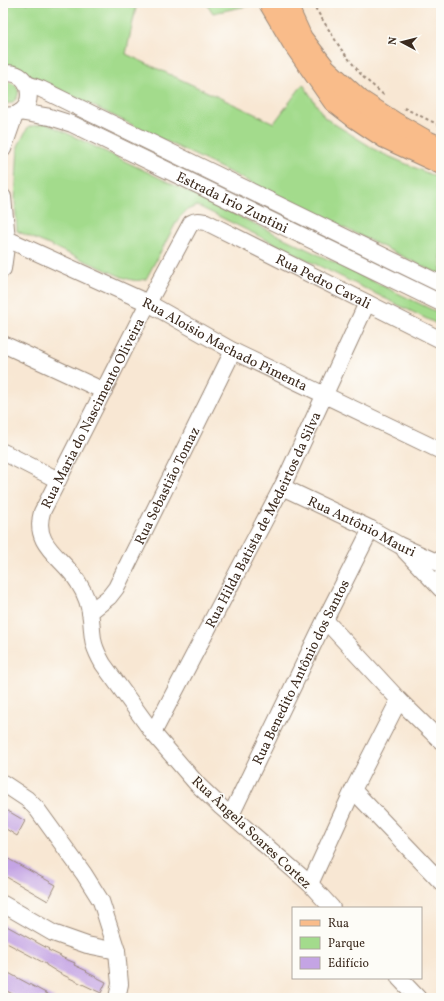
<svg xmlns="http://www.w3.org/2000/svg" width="444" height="1001" font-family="Vollkorn,serif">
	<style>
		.green { fill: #a3db8c; stroke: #6f8255 }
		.building { fill: #c4a4e4 }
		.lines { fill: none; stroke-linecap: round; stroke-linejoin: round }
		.minor-casing { stroke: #9a8878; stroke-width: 18 }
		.major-casing { stroke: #9a8878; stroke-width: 22 }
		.path { stroke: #9a8878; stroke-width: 2; stroke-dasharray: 3 3; stroke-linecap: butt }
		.minor { stroke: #fff; stroke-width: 16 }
		.major { stroke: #f9bc8a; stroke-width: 20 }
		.labels { text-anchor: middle; stroke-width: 3.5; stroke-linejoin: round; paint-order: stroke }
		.street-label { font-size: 14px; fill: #3b2a1e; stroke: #fdfcf7 }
	</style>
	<rect width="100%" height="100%" fill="#fdfcf7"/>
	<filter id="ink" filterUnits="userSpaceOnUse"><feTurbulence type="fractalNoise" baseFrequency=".025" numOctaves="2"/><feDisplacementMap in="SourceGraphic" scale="8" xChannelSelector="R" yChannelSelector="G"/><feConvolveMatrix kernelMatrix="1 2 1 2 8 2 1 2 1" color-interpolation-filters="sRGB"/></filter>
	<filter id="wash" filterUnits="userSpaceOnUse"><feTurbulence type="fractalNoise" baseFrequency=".012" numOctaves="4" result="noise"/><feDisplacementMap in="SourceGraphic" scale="16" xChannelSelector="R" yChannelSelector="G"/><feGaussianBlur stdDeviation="0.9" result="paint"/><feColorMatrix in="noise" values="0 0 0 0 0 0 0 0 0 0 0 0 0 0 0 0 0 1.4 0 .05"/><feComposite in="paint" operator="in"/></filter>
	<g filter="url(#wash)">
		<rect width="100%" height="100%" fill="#f8e7d3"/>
		<!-- green -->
		<g class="green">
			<path d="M3,3H137L126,54L274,123L303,84L325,118L379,152L441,179V275L3,62Z"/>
			<path d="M206,3H257V4L213,13Z"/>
			<path d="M8,82C25,85 19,107 3,103V84Z"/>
			<path d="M46,123L441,314V326L198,206L194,207L187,210L178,219L146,279C136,282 131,280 122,277L17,231L15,200L18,146L28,127Z"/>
		</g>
		<g id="blocks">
			<!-- building -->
			<g class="building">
				<path d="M3,808L25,821L17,836L3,827Z"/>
				<path d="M3,856L56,885L48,901L3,875Z"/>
				<path d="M3,924L49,949L48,950L61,956V957L75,963L74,965L87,971L86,972L106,982L101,993L59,973L46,965V964L3,941Z"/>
				<path d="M3,970L55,998H20L3,989Z"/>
			</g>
		</g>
	</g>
	<g filter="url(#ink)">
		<use href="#blocks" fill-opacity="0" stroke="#9a8878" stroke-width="1"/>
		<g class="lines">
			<defs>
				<g id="minor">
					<path d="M3,74C36,66 39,121 3,115"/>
					<path d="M27,84L41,89L441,284"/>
					<path id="s1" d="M20,112L50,117L72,124L441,303"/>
					<path d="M3,149L15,115"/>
					<path d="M3,197L7,239L3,269"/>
					<path id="s2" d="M7,239L148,303L233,351L441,451"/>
					<path d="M3,344L104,391"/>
					<path d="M3,452L58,480"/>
					<path id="s3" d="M282,487L371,529L399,545L441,564"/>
					<path d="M405,551L441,589"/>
					<path id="s4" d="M90,612L109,597L116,588L233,351"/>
					<path d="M325,620L399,700L441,741"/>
					<path id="s5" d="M153,733L282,487L367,303"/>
					<path d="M3,783L27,799L37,809L84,874L101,901L117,951L120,984L117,998"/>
					<path d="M353,790L441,882"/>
					<path id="s6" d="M231,815L325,620L371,529"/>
					<path d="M310,884L353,790L399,700"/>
					<path d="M3,904L53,933L87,945L117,951"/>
					<path id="s7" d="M332,908L310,884L221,807L197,784L153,733L103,664C99,657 96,651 94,644C92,636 92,628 91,619C90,606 85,593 78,582C63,557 32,546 42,512L148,303L191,223C196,220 200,221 206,222L441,340"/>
					<path d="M399,978L418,998"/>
				</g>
				<g id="major">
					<path d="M269,3L292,42L333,101L355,118L385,138L441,164"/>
					<path d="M286,3L302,38L326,69L360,100L394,122L429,142L441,147"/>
				</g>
			</defs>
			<!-- minor casing -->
			<use href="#minor" class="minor-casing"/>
			<!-- major casing -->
			<use href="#major" class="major-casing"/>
			<!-- path -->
			<g class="path">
				<path d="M312,3L341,49L363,77L385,96"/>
				<path d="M404,108L441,126"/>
			</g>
			<!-- minor -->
			<use href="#minor" class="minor"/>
			<!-- major -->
			<use href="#major" class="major"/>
		</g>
	</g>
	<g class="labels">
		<!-- street labels -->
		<g class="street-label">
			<text dy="5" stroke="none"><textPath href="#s1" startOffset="232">Estrada Irio Zuntini</textPath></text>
			<text dy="5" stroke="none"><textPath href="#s7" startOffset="978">Rua Pedro Cavali</textPath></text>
			<text dy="5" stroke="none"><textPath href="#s2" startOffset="242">Rua Aloísio Machado Pimenta</textPath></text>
			<text dy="5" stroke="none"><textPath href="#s7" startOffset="617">Rua Maria do Nascimento Oliveira</textPath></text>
			<text dy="5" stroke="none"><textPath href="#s4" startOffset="150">Rua Sebastião Tomaz</textPath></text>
			<text dy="5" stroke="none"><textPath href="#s5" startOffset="240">Rua Hilda Batista de Medeirtos da Silva</textPath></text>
			<text dy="5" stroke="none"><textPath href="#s3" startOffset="89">Rua Antônio Mauri</textPath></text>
			<text dy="5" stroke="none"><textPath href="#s6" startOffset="159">Rua Benedito Antônio dos Santos</textPath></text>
			<text transform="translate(252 832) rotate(43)" y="5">Rua Ângela Soares Cortez</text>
		</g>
	</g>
	<!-- margin -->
	<rect width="444" height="1001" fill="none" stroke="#fdfcf7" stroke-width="16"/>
	<!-- legend -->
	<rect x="292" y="907" width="130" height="72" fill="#fdfcf7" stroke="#afa8a0"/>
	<rect x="300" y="920" width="20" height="6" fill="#f9bc8a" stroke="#afa8a0"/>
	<text x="328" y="927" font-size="12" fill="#3b2a1e">Rua</text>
	<rect x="300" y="937" width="20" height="12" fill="#a3db8c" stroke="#afa8a0"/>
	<text x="328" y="947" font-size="12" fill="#3b2a1e">Parque</text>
	<rect x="300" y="957" width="20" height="12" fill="#c4a4e4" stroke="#afa8a0"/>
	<text x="328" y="967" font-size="12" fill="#3b2a1e">Edifício</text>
	<!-- north arrow -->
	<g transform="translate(402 42) rotate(277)" stroke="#fdfcf7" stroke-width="3" paint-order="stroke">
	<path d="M0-3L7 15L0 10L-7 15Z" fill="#3b2a1e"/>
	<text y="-6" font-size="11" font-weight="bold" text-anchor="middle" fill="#3b2a1e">N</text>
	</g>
</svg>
